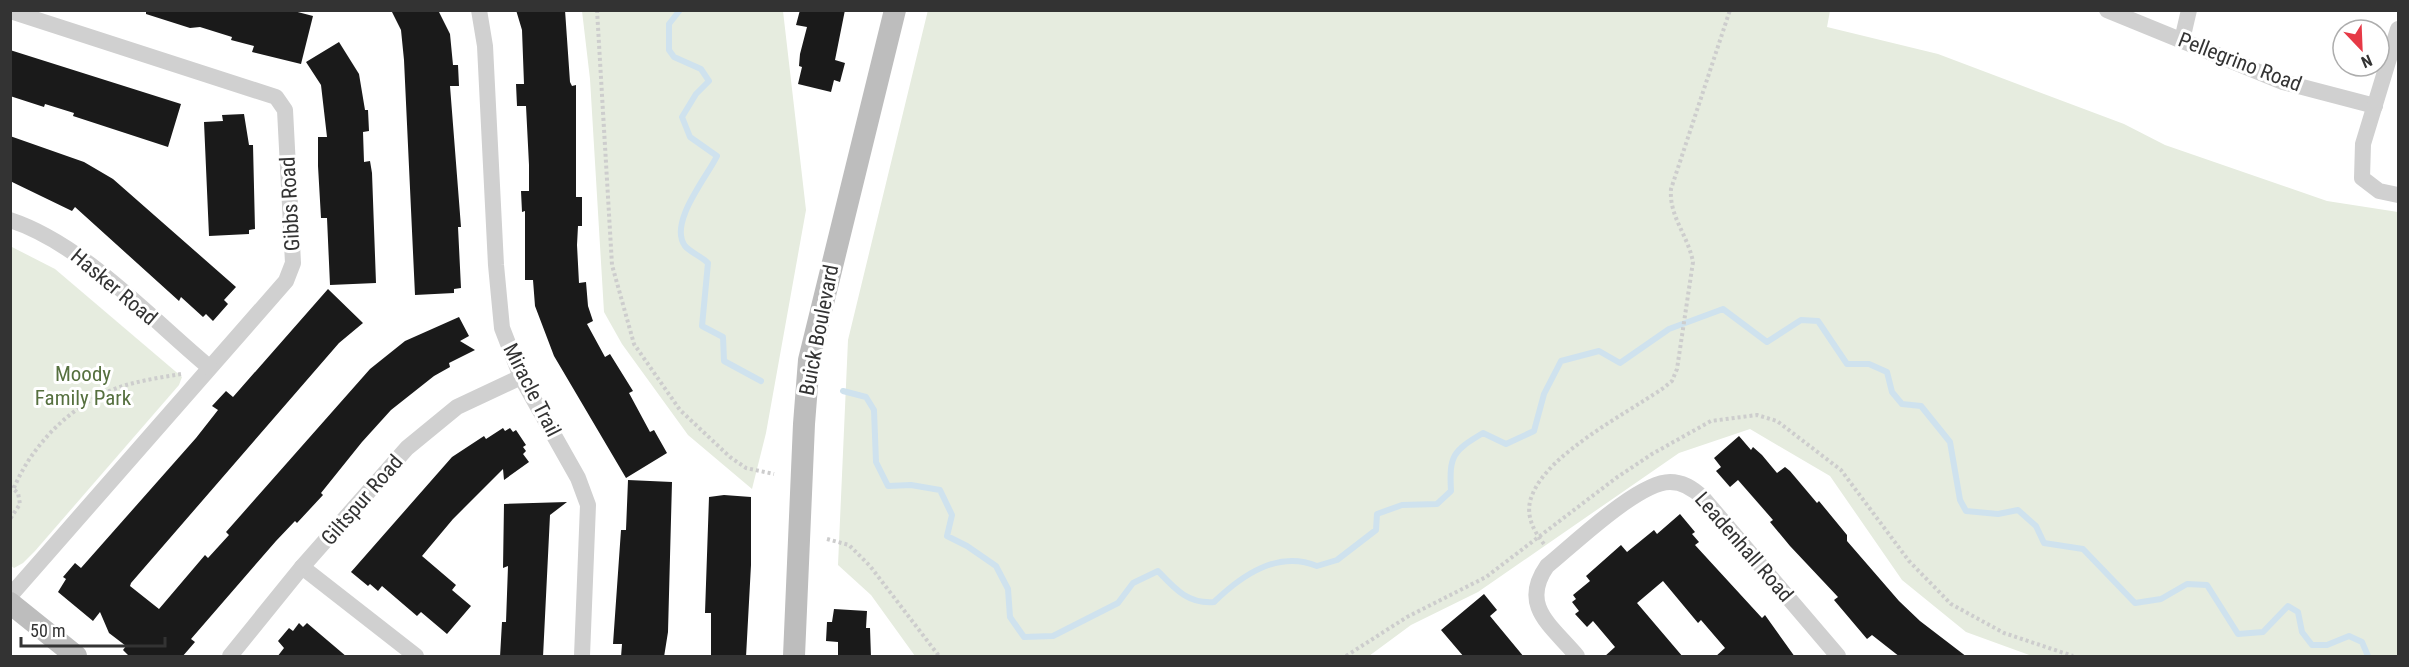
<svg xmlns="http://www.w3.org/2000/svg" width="2409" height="667" font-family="'Roboto Condensed',sans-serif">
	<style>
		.green { fill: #e6ecdf }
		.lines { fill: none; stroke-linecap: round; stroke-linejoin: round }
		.stream { stroke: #cfe2ee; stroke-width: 6 }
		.building { fill: #1a1a1a }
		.path { stroke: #cdcdcd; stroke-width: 4; stroke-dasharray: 3 3; stroke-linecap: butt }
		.street { stroke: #d0d0d0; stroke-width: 16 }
		.secondary { stroke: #bdbdbd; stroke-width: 22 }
		.labels { text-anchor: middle; stroke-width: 6; stroke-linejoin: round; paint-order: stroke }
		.street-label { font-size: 21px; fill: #333; stroke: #fff }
		.park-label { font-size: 21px; fill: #56703f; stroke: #fff }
	</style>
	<rect width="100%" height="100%" fill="#fff"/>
	<!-- green -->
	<g class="green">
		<path d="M928,10L1830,11L1827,27L1938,54L2124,124L2165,145L2327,201L2398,212V656H2032L1966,632L1902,580L1830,476L1750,429L1679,453L1478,592L1411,625L1369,656H915L871,595L838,565L848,340Z"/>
		<path d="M582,11H783L806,210L766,433L752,489L688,435L622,344L604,312L590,79Z"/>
		<path d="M10,246L55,269L182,377L179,385L35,551L23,563L14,568L10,565Z"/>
	</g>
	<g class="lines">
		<!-- stream -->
		<g class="stream">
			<path d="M680,10L669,24V50L674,57L701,69L709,81L696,94L682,117L690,137L717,156C707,177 668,223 685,246C690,252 702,257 708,263L702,326L723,337L724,361L761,381"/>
			<path d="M843,391L866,397L874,410L876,462L888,486L911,485L940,490L952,515L947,536L967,546L996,566L1008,589L1010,617L1024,637L1053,636L1118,603L1133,583L1158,571C1175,589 1188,604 1214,602C1242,575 1278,550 1317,566L1337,560L1376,530L1377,514L1402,505L1437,504L1451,491C1449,455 1453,451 1483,433L1506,444L1534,431L1544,394L1561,361L1599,351L1620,363L1669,329L1723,309L1767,342L1801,320L1818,321L1847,364H1869L1887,372L1892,392L1902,404L1921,406L1950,442L1960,500L1966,511L1998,514L2018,510L2036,526L2044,543L2083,549L2135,603L2161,599L2187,584L2207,585L2238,634L2263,632L2288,606L2298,612L2302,632L2312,645H2327L2349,636L2362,642L2368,656"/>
		</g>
	</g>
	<!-- building -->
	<g class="building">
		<path d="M146,10H290L313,16L301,64L252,52L254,46L231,40L232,37L200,27L190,28L146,14Z"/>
		<path d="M391,10H438L450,34L453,65H458L459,86H450L461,227H458L461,288L454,289V293L415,295L404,60L401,30Z"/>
		<path d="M516,10H565L570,82L572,86L576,85V197H582V226H578L577,245L579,283L586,282L588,306L593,321L587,324L605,357L610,354L633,391L629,393L650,432L654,430L667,453L626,478L554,356L535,306L533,280H525V211L522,212L521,191H529V165L526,106H517L516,84H524L522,30Z"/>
		<path d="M800,10H845L835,60L845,63L840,82L834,80L831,92L798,84L802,67L799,66L800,54L807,27L796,25Z"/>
		<path d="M339,42L359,74L365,110H368L369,131L363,132L364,162L370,161L372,173L376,283L330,285L327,218H321L318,166V137H327L321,85L306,62Z"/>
		<path d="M10,50L181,104L168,147L73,116L74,113L45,104L44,107L10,96Z"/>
		<path d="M244,114L249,145H253L255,229L249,230V234L209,236L204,122L223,121L222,115Z"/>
		<path d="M10,136L84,162L113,179L236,287L224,300L228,304L213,321L206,314L203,317L181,297L179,301L75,207L72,211L10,181Z"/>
		<path d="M328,289L363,323L339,343L131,583L130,586L159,609L205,555L208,558L229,535L226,532L370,369L405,341L459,317L469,336L460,341L475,350L449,363L450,367L434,376L391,410L362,442L321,493L323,495L297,523L295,521L276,541L191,639L195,642L182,657H130L123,650L126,646L109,633L100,612L93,621L58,592L66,579L63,577L75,563L81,568L196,438L218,410L212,406L226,391L233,397Z"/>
		<path d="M503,428L505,431L510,428L513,432L516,430L526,445L523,447L526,451L523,454L529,462L504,480L503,469L453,519L422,556L456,585L452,590L471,606L447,634L421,612L417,616L382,586L378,591L370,584L368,586L351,572L452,457L484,436L486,439Z"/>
		<path d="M1739,436L1751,450L1753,447L1762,455L1777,473L1785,467L1790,471L1817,503L1819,501L1847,535V541L1899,601L1920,621L1967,657H1900L1872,635L1867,639L1834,600L1838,597L1790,546L1770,522L1773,520L1738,480L1730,487L1716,471L1721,467L1714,458Z"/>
		<path d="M628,480L672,482L668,632L664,657H621L622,644H613L621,530H626Z"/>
		<path d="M724,495L751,497V565L746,657H711V613H705L709,497Z"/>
		<path d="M567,502L550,515L543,657H500L502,622H506L508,566L503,568L504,504Z"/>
		<path d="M1680,514L1695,532L1692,534L1699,542L1695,545L1762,618L1765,615L1795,657H1715L1725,648L1701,620L1698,623L1663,581L1637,603L1683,657H1604L1615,647L1593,621L1587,627L1575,614L1579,611L1572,602L1576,599L1573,595L1590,581L1586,576L1621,545L1627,552L1654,530L1657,534Z"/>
		<path d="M1484,594L1497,610L1490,616L1524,657H1464L1441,630Z"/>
		<path d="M834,609L867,611L866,628H870L871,657H838V642L826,641L827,622H832Z"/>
		<path d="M299,623L303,627L307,623L347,657H277L284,648L278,641L289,628L293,631Z"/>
	</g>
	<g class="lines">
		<!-- path -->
		<g class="path">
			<path d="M597,10L612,265L634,344L680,410L730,457L746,468L774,474"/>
			<path d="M10,486L18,493L20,504L10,519"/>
			<path d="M14,488C33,442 77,399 126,385C144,380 163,377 181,374"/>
			<path d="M827,539L849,545L870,566L939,656"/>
			<path d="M1544,544C1532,529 1524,512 1533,493C1550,453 1625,414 1662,389L1672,381L1677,369L1693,262C1688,235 1669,217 1671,189L1730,10"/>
			<path d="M1346,656L1407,617L1486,577L1616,478L1652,454L1711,421L1757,415L1777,421L1841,470L1909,561L1951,604L2004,633L2073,656"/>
		</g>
		<!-- street -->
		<g class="street">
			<path d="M479,10L485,46L496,265L502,328L521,377L578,478L588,505L582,656"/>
			<path d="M2107,10L2283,82L2375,106"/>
			<path d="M10,11L276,97L285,110L293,263L286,281L10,596"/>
			<path d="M2398,29L2363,144L2362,178L2379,191L2398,195"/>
			<path d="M2182,40L2189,10"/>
			<path d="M10,220C83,244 150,318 209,367"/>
			<path d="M302,567L416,656"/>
			<path d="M230,656L302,567L407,448L457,407L521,377"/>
			<path d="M1577,656C1552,626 1519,606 1547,566C1573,545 1638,482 1670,482C1684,482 1694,489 1703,498L1838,656"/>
		</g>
		<!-- secondary -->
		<g class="secondary">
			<path d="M10,603L76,656"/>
			<path d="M794,656L804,424L809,360L895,10"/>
		</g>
	</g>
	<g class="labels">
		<!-- street labels -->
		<g class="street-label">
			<text transform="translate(2240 62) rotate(21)" y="7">Pellegrino Road</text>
			<text transform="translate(290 204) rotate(-93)" y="7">Gibbs Road</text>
			<text transform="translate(114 287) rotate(40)" y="7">Hasker Road</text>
			<text transform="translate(819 330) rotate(-79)" y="7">Buick Boulevard</text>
			<text transform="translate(532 390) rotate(63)" y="7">Miracle Trail</text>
			<text transform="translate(362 500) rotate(-49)" y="7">Giltspur Road</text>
			<text transform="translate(1744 547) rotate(49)" y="7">Leadenhall Road</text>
		</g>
		<!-- park labels -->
		<g class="park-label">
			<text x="83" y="381">Moody<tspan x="83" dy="24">Family Park</tspan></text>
		</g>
	</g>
	<!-- border -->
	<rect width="2409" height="667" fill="none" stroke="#333333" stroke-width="24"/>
	<!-- north arrow -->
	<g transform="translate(2361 48) rotate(157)"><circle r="28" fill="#ffffff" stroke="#adadad" stroke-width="1.5"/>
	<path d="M0-4.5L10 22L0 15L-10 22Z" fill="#e63946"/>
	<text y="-9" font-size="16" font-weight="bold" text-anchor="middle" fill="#333333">N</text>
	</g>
	<!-- scale -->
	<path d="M21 637v9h144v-9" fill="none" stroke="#333333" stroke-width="3"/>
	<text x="30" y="637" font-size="18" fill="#333333" stroke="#ffffff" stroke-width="4.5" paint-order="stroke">50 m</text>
</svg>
